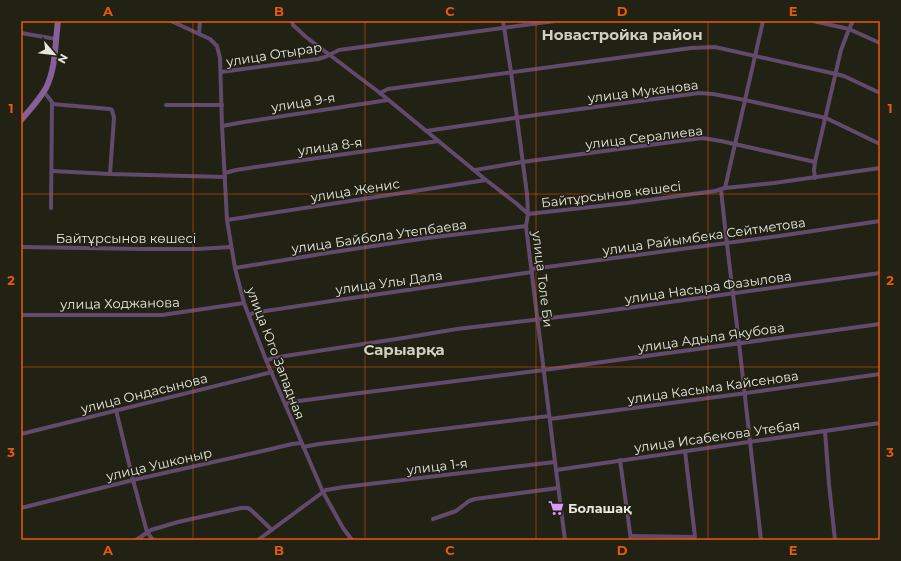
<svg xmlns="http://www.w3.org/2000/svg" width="901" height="561" font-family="Montserrat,sans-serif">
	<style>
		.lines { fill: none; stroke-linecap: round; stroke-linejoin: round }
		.minor { stroke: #624a6d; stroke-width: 4 }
		.secondary { stroke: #876099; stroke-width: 6 }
		.grid { fill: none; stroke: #e8590c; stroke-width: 1; stroke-opacity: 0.55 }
		.labels { text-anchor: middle; stroke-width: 3; stroke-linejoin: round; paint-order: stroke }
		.street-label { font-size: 13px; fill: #e7e7de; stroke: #212114 }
		.poi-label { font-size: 13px; font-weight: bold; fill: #e7e7de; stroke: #212114; text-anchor: start }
		.quarter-label { font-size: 15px; font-weight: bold; fill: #d0d0bf; stroke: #212114 }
		.neatline { fill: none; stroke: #e8590c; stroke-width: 1.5 }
		.grid-label { font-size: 13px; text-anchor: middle; font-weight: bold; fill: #e8590c }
	</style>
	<rect width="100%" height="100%" fill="#212114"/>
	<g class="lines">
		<!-- minor -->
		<g class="minor">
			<path d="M171,21L210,39L217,46L220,58L222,126L227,220L235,268L244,303L266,360L323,492L343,528L352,540"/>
			<path d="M292,21L293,25L306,37L380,93L486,180L517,204L528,214L627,203L715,191L725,188L774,183L880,168"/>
			<path d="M503,21L511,72L527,194L528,214L526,226L555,462L565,540"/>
			<path d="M813,21L849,29L880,43"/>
			<path d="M21,33L56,39"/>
			<path d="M199,34L200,21"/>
			<path d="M221,72L318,59L325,57L339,50L555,21"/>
			<path d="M44,92L52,102L51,208"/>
			<path d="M380,93L388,89L691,48L715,47L836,74L844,76L880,93"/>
			<path d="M52,104L110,109L112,110L114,118L110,174"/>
			<path d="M166,105H222"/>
			<path d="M222,126L244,122L388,100"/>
			<path d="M426,131L543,114L699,93L713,94L745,100L826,118L880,144"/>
			<path d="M475,170L522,162L702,138L721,141L815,162"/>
			<path d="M52,171L110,174L225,177"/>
			<path d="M225,173L236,170L338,155L439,141"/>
			<path d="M815,178L814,170L815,162L841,50L849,29L853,21"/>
			<path d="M725,188L763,21"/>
			<path d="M721,189C726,241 733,292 739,343C746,409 754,474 761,540"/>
			<path d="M227,220L486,180"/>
			<path d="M21,247L144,249H197L231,247"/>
			<path d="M235,268L327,253L427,238L526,226"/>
			<path d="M532,269L779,236L880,221"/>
			<path d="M21,315H162L244,303"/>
			<path d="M249,315L253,313L338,300L532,272"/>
			<path d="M266,360L285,356L403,338L457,329L584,314L880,273"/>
			<path d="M285,404L299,401L352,394L544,370L880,324"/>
			<path d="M116,410L133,480L147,532L153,540"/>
			<path d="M550,419L739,394L880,374"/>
			<path d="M825,431L829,484L835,540"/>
			<path d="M21,434L272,372"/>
			<path d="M303,447L319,444L549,416"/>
			<path d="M620,460L631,540"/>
			<path d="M556,470L880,423"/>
			<path d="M21,508L133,480L267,450L292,444L301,443"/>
			<path d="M433,519L456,511L469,501L475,499L558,488"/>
			<path d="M631,536L695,537L685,451"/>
			<path d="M136,540L151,530L178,522L241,508H248L251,510L272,530"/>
			<path d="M258,540L323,492L326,490L344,487L555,462"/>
		</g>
		<!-- secondary -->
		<path class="secondary" d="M21,120C30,110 39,100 46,88C56,68 55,43 58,21"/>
	</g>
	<!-- grid -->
	<path class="grid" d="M193,21V540M365,21V540M536,21V540M708,21V540M21,194H880M21,367H880"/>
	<!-- icons -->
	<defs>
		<symbol id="supermarket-bare" viewBox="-9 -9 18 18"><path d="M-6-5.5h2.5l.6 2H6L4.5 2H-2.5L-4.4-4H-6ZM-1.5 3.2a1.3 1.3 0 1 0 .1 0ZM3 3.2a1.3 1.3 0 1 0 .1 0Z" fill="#d99af7" stroke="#212114" stroke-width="2.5" paint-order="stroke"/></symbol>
	</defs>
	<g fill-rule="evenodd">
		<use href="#supermarket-bare" x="545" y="497" width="22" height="22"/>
	</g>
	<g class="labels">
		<!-- street labels -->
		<g class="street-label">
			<text transform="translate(274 54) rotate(-9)" y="5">улица Отырар</text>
			<text transform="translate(643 91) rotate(-7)" y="5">улица Муканова</text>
			<text transform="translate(303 102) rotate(-9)" y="5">улица 9-я</text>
			<text transform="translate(644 137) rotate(-7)" y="5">улица Сералиева</text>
			<text transform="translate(330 146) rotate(-8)" y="5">улица 8-я</text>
			<text transform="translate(355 190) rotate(-9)" y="5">улица Женис</text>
			<text transform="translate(611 194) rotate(-7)" y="5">Байтұрсынов көшесі</text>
			<text transform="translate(379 236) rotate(-8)" y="5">улица Байбола Утепбаева</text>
			<text transform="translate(704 236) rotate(-8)" y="5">улица Райымбека Сейтметова</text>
			<text x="126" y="243">Байтұрсынов көшесі</text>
			<text transform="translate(543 279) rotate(83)" y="5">улица Толе Би</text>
			<text transform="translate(389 282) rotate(-8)" y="5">улица Улы Дала</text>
			<text transform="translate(708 287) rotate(-8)" y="5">улица Насыра Фазылова</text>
			<text transform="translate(120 303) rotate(-1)" y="5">улица Ходжанова</text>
			<text transform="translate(711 337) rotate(-8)" y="5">улица Адыла Якубова</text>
			<text transform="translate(276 353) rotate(69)" y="5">улица Юго Западная</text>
			<text transform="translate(713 387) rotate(-8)" y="5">улица Касыма Кайсенова</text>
			<text transform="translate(144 393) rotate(-14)" y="5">улица Ондасынова</text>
			<text transform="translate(717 436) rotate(-8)" y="5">улица Исабекова Утебая</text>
			<text transform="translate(159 464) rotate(-13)" y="5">улица Ушконыр</text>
			<text transform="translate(437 466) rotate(-7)" y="5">улица 1-я</text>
		</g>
		<!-- poi labels -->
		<g class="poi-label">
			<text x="568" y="513">Болашақ</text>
		</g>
		<!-- quarter labels -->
		<g class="quarter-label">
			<text x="622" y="40">Новастройка район</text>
			<text x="404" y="355">Сарыарқа</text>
		</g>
	</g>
	<!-- border -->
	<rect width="901" height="561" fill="none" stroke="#212114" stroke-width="44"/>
	<!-- north arrow -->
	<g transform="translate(54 54) rotate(118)" stroke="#212114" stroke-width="3" paint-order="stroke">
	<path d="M0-3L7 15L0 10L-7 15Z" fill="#e7e7de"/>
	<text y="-6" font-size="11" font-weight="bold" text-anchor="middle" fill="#e7e7de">N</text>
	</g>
	<rect x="22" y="22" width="857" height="517" class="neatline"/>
	<g class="grid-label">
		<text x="108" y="16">A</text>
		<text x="279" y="16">B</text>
		<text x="450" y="16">C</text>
		<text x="622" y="16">D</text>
		<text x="793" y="16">E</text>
		<text x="11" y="113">1</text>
		<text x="890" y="113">1</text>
		<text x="11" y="285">2</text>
		<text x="890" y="285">2</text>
		<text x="11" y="457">3</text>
		<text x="890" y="457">3</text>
		<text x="108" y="555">A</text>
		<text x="279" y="555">B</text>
		<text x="450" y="555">C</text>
		<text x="622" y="555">D</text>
		<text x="793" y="555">E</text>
	</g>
</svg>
